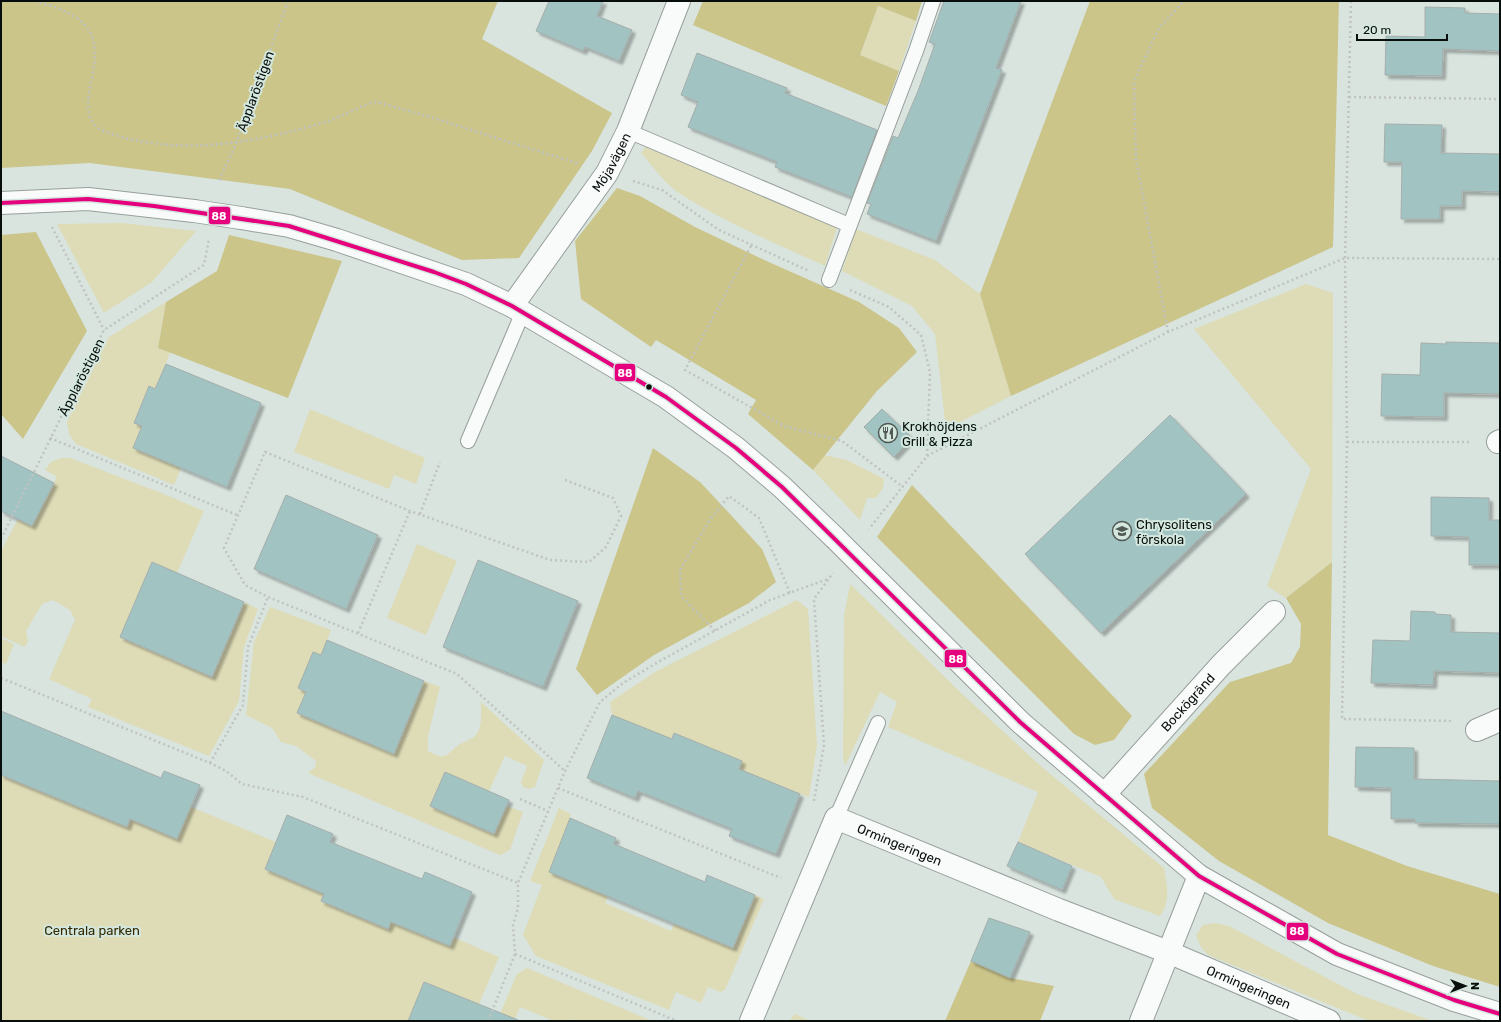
<svg xmlns="http://www.w3.org/2000/svg" width="1501" height="1022" font-family="Rubik,sans-serif">
	<style>
		.green { fill: #dedcb6 }
		.forest { fill: #cbc58a }
		.building { fill: #a1c4c3; stroke: #a4adab; filter: url(#shadow) }
		.lines { fill: none; stroke-linecap: round; stroke-linejoin: round }
		.lane-casing { stroke: #979f9b; stroke-width: 16 }
		.street-casing { stroke: #979f9b; stroke-width: 24 }
		.secondary-casing { stroke: #979f9b; stroke-width: 24 }
		.path { stroke: #c0c3c1; stroke-width: 2.5; stroke-dasharray: 2 3; stroke-linecap: butt }
		.lane { stroke: #f9fbfa; stroke-width: 14 }
		.street { stroke: #f9fbfa; stroke-width: 22 }
		.secondary { stroke: #f9fbfa; stroke-width: 22 }
		.secondary-bridge-casing { stroke: #979f9b; stroke-width: 24; stroke-linecap: butt }
		.secondary-bridge { stroke: #f9fbfa; stroke-width: 22 }
		.bus-1-casing { stroke: #d5e8df; stroke-width: 7 }
		.bus-1 { stroke: #e5007d; stroke-width: 4 }
		.bus-dot { fill: #080e0b; stroke: #d5e8df; stroke-width: 1.5 }
		.labels { text-anchor: middle; stroke-width: 4; stroke-linejoin: round; paint-order: stroke }
		.street-label { font-size: 13px; fill: #080e0b; stroke: #d5e8df }
		.poi-label { font-size: 13px; fill: #080e0b; stroke: #d5e8df; text-anchor: start }
		.park-label { font-size: 13px; fill: #322900; stroke: #d5e8df }
		.line-badge { stroke: #d5e8df; stroke-width: 1.5 }
		.badge-label { font-size: 11px; text-anchor: middle; font-weight: bold; fill: #fff }
	</style>
	<defs>
		<filter id="shadow"><feDropShadow dx="3.5" dy="3.5" stdDeviation="1" flood-color="#0004"/></filter>
	</defs>
	<rect width="100%" height="100%" fill="#d9e4df"/>
	<!-- green -->
	<g class="green">
		<path d="M878,6L916,21L899,71L860,55Z"/>
		<path d="M651,140L839,221L825,266C777,244 726,223 682,195C666,185 653,167 641,153Z"/>
		<path d="M122,223L196,231L152,282L104,313L57,224Z"/>
		<path d="M856,229L935,260L980,294L1011,396L958,423L945,421L935,334L912,306L842,271Z"/>
		<path d="M1306,284L1333,293L1332,562L1286,598L1267,586L1311,469L1194,329Z"/>
		<path d="M166,302L158,348L171,351L155,389L149,386L134,422L142,426L133,448L181,468L174,485L76,444L69,434L67,422L109,337Z"/>
		<path d="M310,409L425,458L416,484L394,475L389,489L294,452Z"/>
		<path d="M824,455L847,460L884,479L883,488L876,498H867L860,520L813,470Z"/>
		<path d="M61,458H70L159,492L204,511L177,573L152,562L120,637L212,677L244,602L258,609L244,647L239,701L209,756L88,707L92,699L49,679L75,620L70,610L53,600L42,604L26,631L28,641L25,647L1,636V551L18,519L32,526L57,477L45,470L51,462Z"/>
		<path d="M417,544L457,561L426,635L387,618Z"/>
		<path d="M850,584L960,692L1043,768L1164,868C1167,885 1171,901 1160,916L1114,899L1101,877L1018,842L1038,792L888,727L897,702L880,692L845,766L843,756L844,616Z"/>
		<path d="M797,600L808,609L817,745L809,797L755,776L735,779L742,761L674,733L668,749L612,715L610,702L655,672Z"/>
		<path d="M270,607L331,630L321,655L313,652L298,689L306,692L393,754L424,681L440,687L428,736V751C446,760 444,757 457,746C462,742 469,741 474,737C483,729 481,713 481,702L544,760L535,787L529,789L523,787L521,782L527,766L505,756L489,791L445,772L430,806L494,834L506,806L523,812L510,850L500,855L308,773L315,767L316,761L296,746L281,742L272,728L246,715L254,642Z"/>
		<path d="M1,638L14,644L6,664L1,662Z"/>
		<path d="M1,775L127,827L134,810L140,823L177,839L191,807L276,842L265,869L328,884L321,901L388,929L396,910L402,927L449,946L453,937L499,957L479,1004L424,982L408,1021H1Z"/>
		<path d="M559,808L571,814L550,872L595,891L599,883L611,889L605,903L671,931L678,915L691,930L733,948L755,895L764,899L725,990L720,992L708,987L701,1003L676,992L669,1010L536,956L523,935L542,885L530,881Z"/>
		<path d="M1214,923L1229,926L1357,994L1433,1021H1369L1208,955L1201,947L1196,936L1203,925Z"/>
		<path d="M527,968L652,1021H575L569,1019L568,1021H554L520,1007L514,1021H497L517,974Z"/>
		<path d="M795,1014L810,1021H789Z"/>
	</g>
	<!-- forest -->
	<g class="forest">
		<path d="M1,1H498L482,39L612,113L592,151L519,258L462,260L290,189L90,163L1,168Z"/>
		<path d="M703,1H922L916,21L878,6L860,55L899,71L886,106L693,25Z"/>
		<path d="M1090,1H1339L1333,247L1011,396L980,294Z"/>
		<path d="M617,188L640,196L695,227L760,258L859,302L899,328L917,352L877,391L813,470L748,414L756,400L656,340L651,347L581,299L575,241Z"/>
		<path d="M36,232L87,331L23,439L1,414V235Z"/>
		<path d="M229,235L342,261L288,398L158,348L166,302L217,271Z"/>
		<path d="M653,448L700,482L730,514L762,549L776,582L749,603L654,655L597,695L576,669Z"/>
		<path d="M912,485L1132,716L1114,740L1095,745L1074,734L877,537Z"/>
		<path d="M1332,562L1328,835L1407,866L1500,894V987L1433,966L1328,923L1219,861L1152,808L1144,774L1230,682L1291,663L1300,647L1301,624L1286,598Z"/>
		<path d="M971,961L1010,978L1054,986L1040,1021H945Z"/>
	</g>
	<!-- building -->
	<g class="building">
		<path d="M549,1H603L597,16L632,30L619,61L585,47L583,51L536,31Z"/>
		<path d="M944,1H1021L996,68L1002,70L936,241L867,214L871,204L867,203L893,136L898,138L918,91L935,44L929,42Z"/>
		<path d="M1425,7L1465,8V13L1500,14V51L1443,49L1442,76L1385,75L1386,36L1425,37Z"/>
		<path d="M697,53L787,88L785,93L877,130L852,197L775,167L777,162L688,127L698,102L681,95Z"/>
		<path d="M1385,124L1442,125L1441,153L1500,154V192L1462,191V206H1440V219H1401L1402,162H1384Z"/>
		<path d="M1446,342L1500,343V394L1444,393V417L1381,416L1382,374L1420,375L1421,343L1446,344Z"/>
		<path d="M166,364L261,403L227,487L133,448L142,426L134,423L149,386L155,389Z"/>
		<path d="M882,409L912,438L894,457L864,427Z"/>
		<path d="M1170,415L1246,494L1101,633L1025,554Z"/>
		<path d="M1,456L54,483L32,526L1,511Z"/>
		<path d="M286,495L378,535L346,609L254,569Z"/>
		<path d="M1431,497L1489,498V520H1500V565H1469V537L1431,536Z"/>
		<path d="M478,560L578,601L543,687L443,647Z"/>
		<path d="M152,562L244,602L212,677L120,637Z"/>
		<path d="M1411,611L1435,612V614L1451,615V632L1500,633V673L1434,671L1433,685L1371,683L1373,640L1410,641Z"/>
		<path d="M327,640L424,681L394,754L297,713L306,692L298,688L313,652L321,655Z"/>
		<path d="M1,711L161,778L164,771L200,785L177,839L130,819L127,827L1,775Z"/>
		<path d="M612,715L672,739L674,733L742,761L739,769L800,794L776,854L729,836L732,829L638,791L635,798L587,778Z"/>
		<path d="M1356,747L1414,748V779L1500,781V824L1415,823V819H1391V788L1355,787Z"/>
		<path d="M445,772L509,800L494,834L430,806Z"/>
		<path d="M287,815L333,834L330,842L422,879L425,872L472,892L450,946L391,922L388,929L321,901L324,894L265,869Z"/>
		<path d="M570,818L616,838L614,844L705,882L707,875L755,895L733,948L549,872Z"/>
		<path d="M1018,842L1072,866L1062,890L1007,866Z"/>
		<path d="M989,918L1030,932L1010,978L971,961Z"/>
		<path d="M424,982L518,1020V1021H408Z"/>
	</g>
	<g class="lines">
		<defs>
			<g id="lane">
				<path d="M628,131L849,225"/>
				<path d="M829,280L916,51L933,1"/>
				<path d="M468,441L523,312"/>
				<path d="M836,818L878,723"/>
			</g>
			<g id="street">
				<path id="s1" d="M512,306L607,173L628,131L679,1"/>
				<path d="M1498,442L1500,441"/>
				<path d="M1477,730L1500,720"/>
				<path id="s2" d="M1104,795L1221,665L1274,612"/>
				<path id="s3" d="M751,1021L836,818L1059,910L1168,952L1329,1021"/>
				<path d="M1141,1021L1199,876"/>
			</g>
			<g id="secondary">
				<path d="M1,203L88,199L194,211"/>
				<path d="M241,218L289,226L337,240L466,284L512,306L666,397L736,448L782,487L835,538"/>
				<path d="M861,564L1020,722L1199,876L1337,954L1454,1000L1500,1014"/>
			</g>
		</defs>
		<!-- lane casing -->
		<use href="#lane" class="lane-casing"/>
		<!-- street casing -->
		<use href="#street" class="street-casing"/>
		<!-- secondary casing -->
		<use href="#secondary" class="secondary-casing"/>
		<!-- path -->
		<g class="path">
			<path d="M35,1C48,5 64,9 75,17C125,48 59,114 106,132C176,158 260,142 329,121C340,117 366,103 376,102C380,102 387,105 392,106C408,111 424,115 440,120C487,135 534,150 580,164"/>
			<path d="M1351,1L1345,258L1347,442L1342,719L1453,721"/>
			<path d="M1349,97L1500,99"/>
			<path d="M219,180L236,144L288,1"/>
			<path d="M633,181L662,190L719,230L809,271"/>
			<path d="M52,227L104,330"/>
			<path d="M751,246L685,370L784,426L842,441L903,487"/>
			<path d="M850,290L889,307L921,335L930,372L927,456L869,529"/>
			<path d="M1168,332L1136,159L1134,81L1159,28L1184,1"/>
			<path d="M50,438L237,515"/>
			<path d="M1347,442H1472"/>
			<path d="M927,456L1168,332L1345,258L1500,259"/>
			<path d="M565,480L613,498L621,516L606,547L589,562L550,560L410,511L265,452L224,548L245,585L268,597L457,674L565,771"/>
			<path d="M420,514L440,462"/>
			<path d="M1,539L104,330L204,265L209,239"/>
			<path d="M715,631L681,596L680,570L709,521L729,496L759,518L790,593"/>
			<path d="M358,633L410,511"/>
			<path d="M1,678L210,763L226,771L242,784L303,797L518,883"/>
			<path d="M210,763L243,705L248,647L268,597"/>
			<path d="M558,788L781,878"/>
			<path d="M520,799L548,811"/>
			<path d="M814,801L824,745L814,599L833,573"/>
			<path d="M515,954L677,1021"/>
			<path d="M488,1021L515,954L513,925L518,908V883L565,771L600,702L623,683L660,661L770,600L828,579"/>
		</g>
		<!-- lane -->
		<use href="#lane" class="lane"/>
		<!-- street -->
		<use href="#street" class="street"/>
		<!-- secondary -->
		<use href="#secondary" class="secondary"/>
		<defs>
			<g id="secondary-bridge">
				<path d="M194,211L241,218"/>
				<path d="M835,538L861,564"/>
			</g>
		</defs>
		<!-- secondary-bridge casing -->
		<use href="#secondary-bridge" class="secondary-bridge-casing"/>
		<!-- secondary-bridge -->
		<use href="#secondary-bridge" class="secondary-bridge"/>
		<defs>
			<path id="bus-1" d="M1,203L88,199L154,206L289,226L434,272L466,284L512,306L666,397L736,448L782,487L1020,722L1199,876L1337,954L1454,1000L1500,1014"/>
		</defs>
		<!-- bus-1 casing -->
		<use href="#bus-1" class="bus-1-casing"/>
		<!-- bus-1 -->
		<use href="#bus-1" class="bus-1"/>
	</g>
	<!-- icons -->
	<defs>
		<symbol id="restaurant-ring" viewBox="-11 -11 22 22"><circle r="9.5" fill="#d5e8df" stroke="#515955" stroke-width="1.5"/><path d="M-5-6h1v4h1v-4h1v4h1v-4h1v5L-1.5 .5V6h-2V.5L-5-1ZM5-6V6H3V1.5H1.5Q1.5-4 5-6Z" fill="#515955"/></symbol>
		<symbol id="school-ring" viewBox="-11 -11 22 22"><circle r="9.5" fill="#d5e8df" stroke="#515955" stroke-width="1.5"/><path d="M0-5L7-2L0 1L-7-2ZM-4 1L0 2.5L4 1V4Q0 6-4 4Z" fill="#515955"/></symbol>
	</defs>
	<g fill-rule="evenodd">
		<use href="#restaurant-ring" x="877" y="422" width="22" height="22"/>
		<use href="#school-ring" x="1111" y="520" width="22" height="22"/>
	</g>
	<!-- markers -->
	<circle class="bus-dot" cx="649" cy="387" r="3.5"/>
	<g class="labels">
		<!-- street labels -->
		<g class="street-label">
			<text transform="translate(255 91) rotate(-70)" y="5">Äpplaröstigen</text>
			<text dy="5" stroke="none"><textPath href="#s1" startOffset="175">Möjavägen</textPath></text>
			<text transform="translate(81 377) rotate(-63)" y="5">Äpplaröstigen</text>
			<text dy="5" stroke="none"><textPath href="#s2" startOffset="125">Bockögränd</textPath></text>
			<text dy="5" stroke="none"><textPath href="#s3" startOffset="289">Ormingeringen</textPath></text>
			<text dy="5" stroke="none"><textPath href="#s3" startOffset="666">Ormingeringen</textPath></text>
		</g>
		<!-- poi labels -->
		<g class="poi-label">
			<text x="902" y="431">Krokhöjdens<tspan x="902" dy="15">Grill &amp; Pizza</tspan></text>
			<text x="1136" y="529">Chrysolitens<tspan x="1136" dy="15">förskola</tspan></text>
		</g>
		<!-- park labels -->
		<g class="park-label">
			<text x="92" y="935">Centrala parken</text>
		</g>
	</g>
	<g class="line-badge">
		<rect x="208" y="206" width="23" height="19" rx="4" fill="#e5007d"/>
		<rect x="614" y="363" width="22" height="19" rx="4" fill="#e5007d"/>
		<rect x="944" y="649" width="23" height="19" rx="4" fill="#e5007d"/>
		<rect x="1286" y="922" width="23" height="19" rx="4" fill="#e5007d"/>
	</g>
	<g class="badge-label">
		<text x="219" y="220">88</text>
		<text x="625" y="377">88</text>
		<text x="956" y="663">88</text>
		<text x="1297" y="935">88</text>
	</g>
	<!-- border -->
	<rect width="1501" height="1022" fill="none" stroke="#080e0b" stroke-width="4"/>
	<!-- north arrow -->
	<g transform="translate(1465 986) rotate(90)" stroke="#d5e8df" stroke-width="3" paint-order="stroke">
	<path d="M0-3L7 15L0 10L-7 15Z" fill="#080e0b"/>
	<text y="-6" font-size="11" font-weight="bold" text-anchor="middle" fill="#080e0b">N</text>
	</g>
	<!-- scale -->
	<path d="M1357 34v6h90v-6" fill="none" stroke="#080e0b" stroke-width="2"/>
	<text x="1363" y="34" font-size="12" fill="#080e0b" stroke="#d5e8df" stroke-width="3" paint-order="stroke">20 m</text>
</svg>
